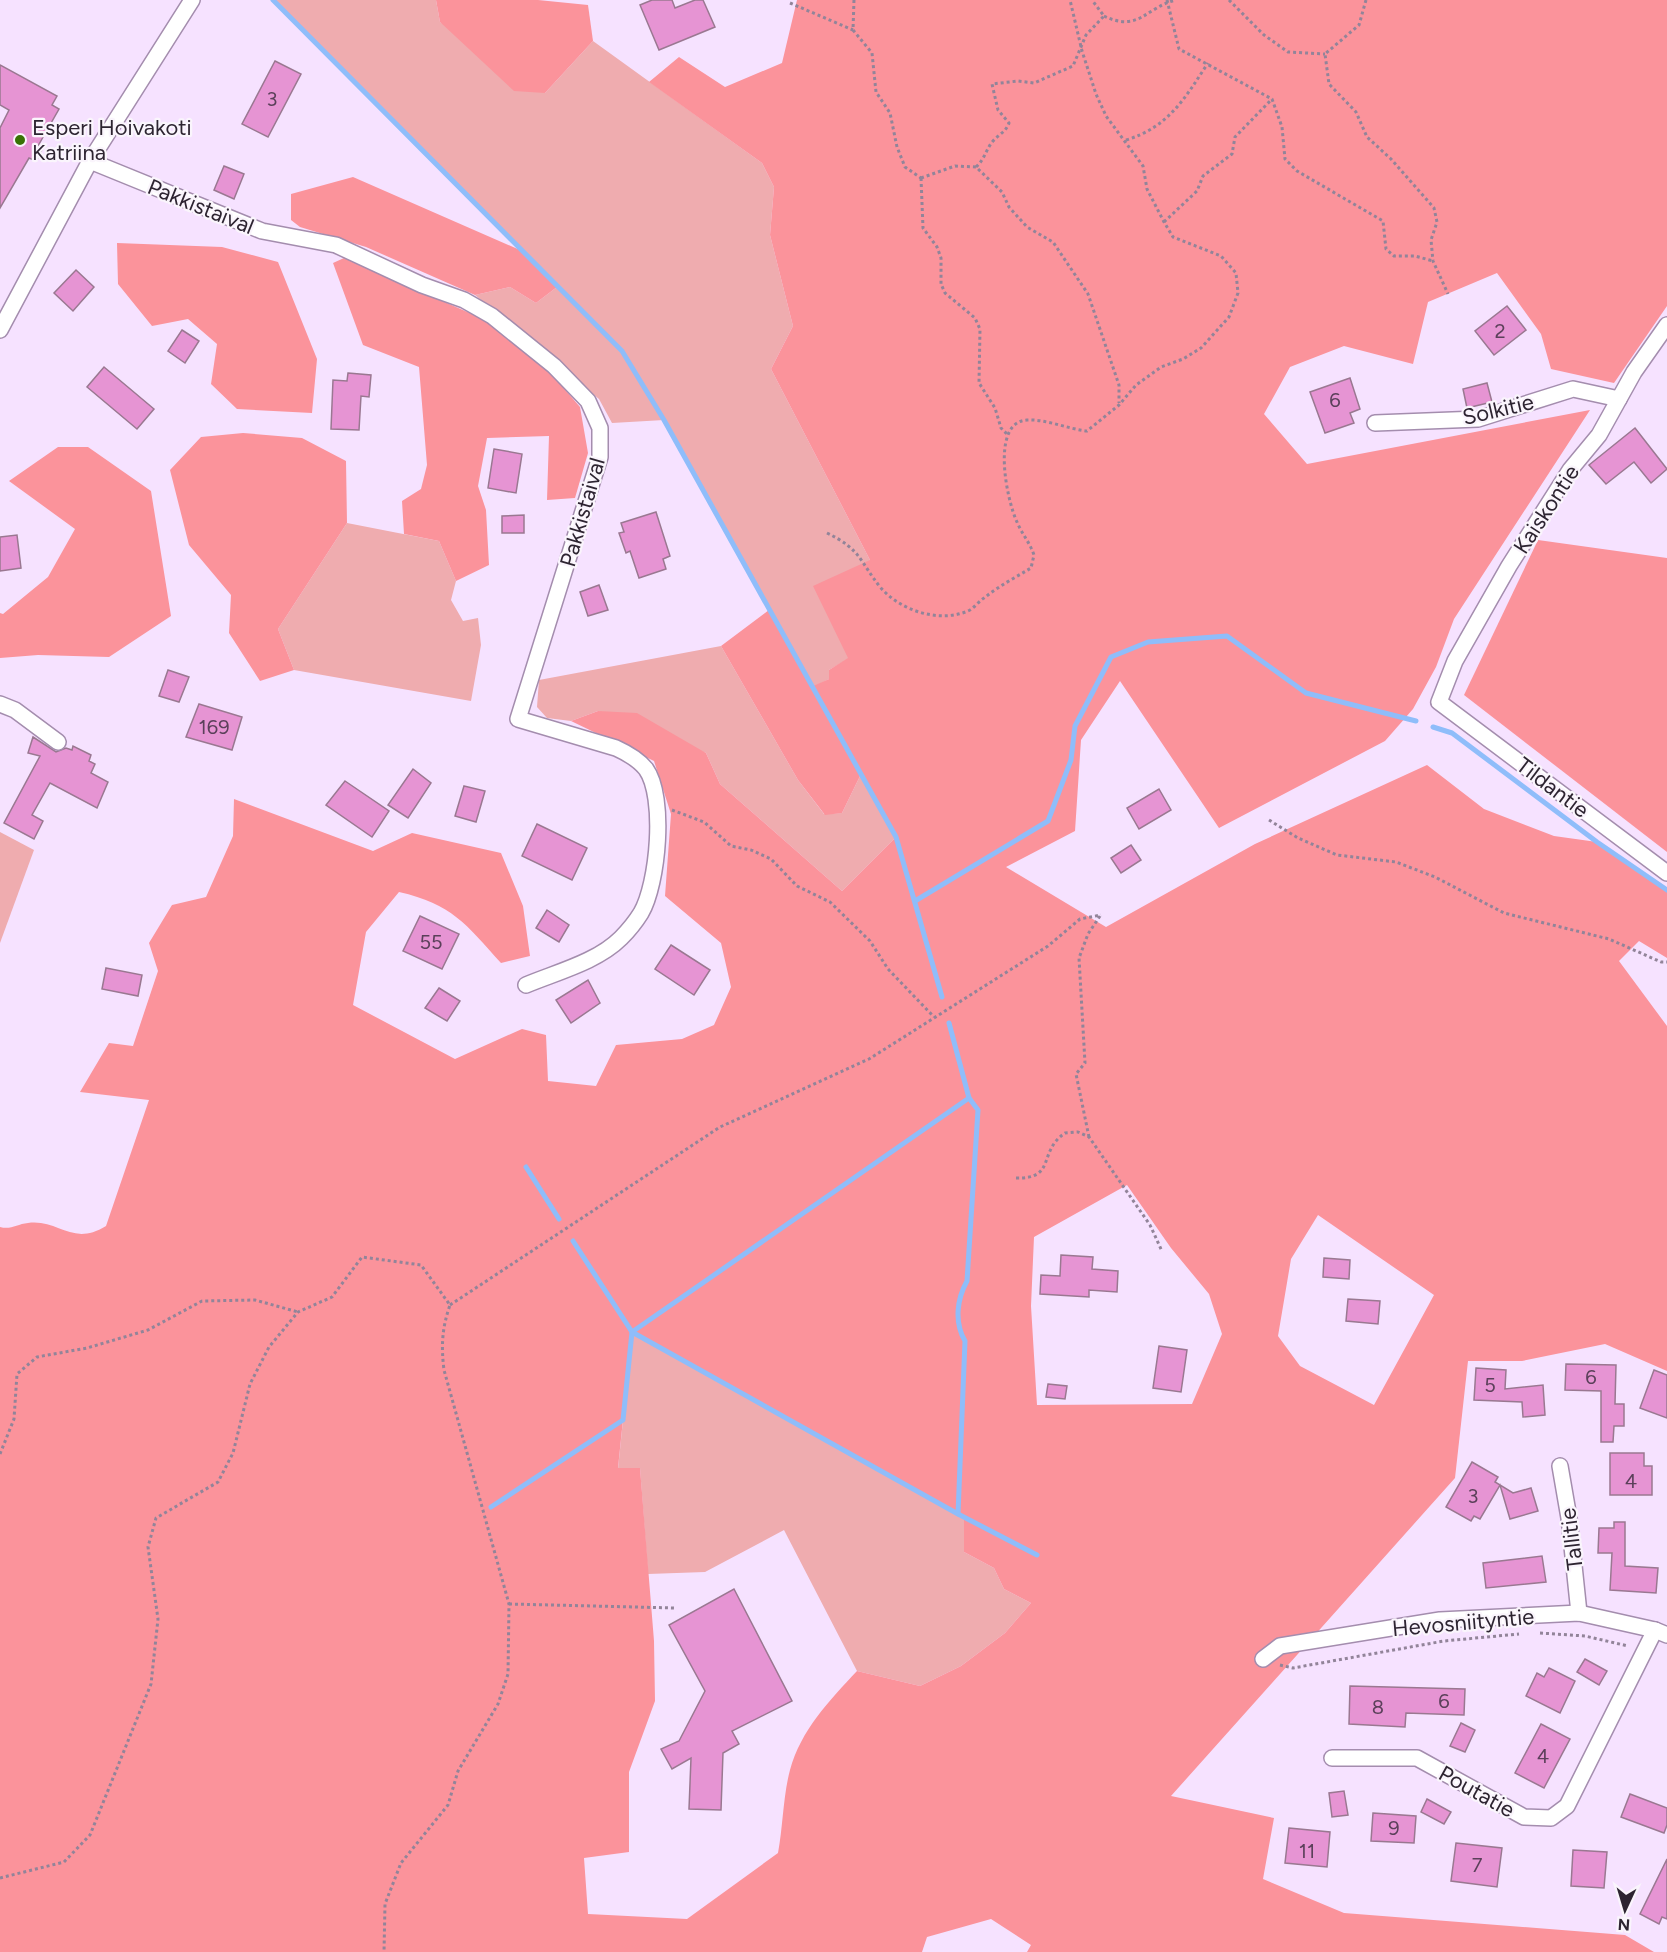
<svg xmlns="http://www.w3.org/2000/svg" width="1667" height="1952" font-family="Figtree,sans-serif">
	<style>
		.green { fill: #efacaf }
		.forest { fill: #fb939b; fill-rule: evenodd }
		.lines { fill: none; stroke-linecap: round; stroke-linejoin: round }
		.stream { stroke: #8fbdfa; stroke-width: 5 }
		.building { fill: #e694d3; stroke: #9a7891; stroke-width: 1.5 }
		.street-casing { stroke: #a48dae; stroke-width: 18 }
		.path { stroke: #928499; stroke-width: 3; stroke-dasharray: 3 3; stroke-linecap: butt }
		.street { stroke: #fff; stroke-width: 15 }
		.poi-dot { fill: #387204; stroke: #faf5fc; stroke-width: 2 }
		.labels { text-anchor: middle; stroke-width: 4.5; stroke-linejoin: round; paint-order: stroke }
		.number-label { font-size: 20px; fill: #5b405a }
		.poi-label { font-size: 22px; fill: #2d2431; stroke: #faf5fc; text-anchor: start }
		.street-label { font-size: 22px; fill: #2d2431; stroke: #faf5fc }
	</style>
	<rect width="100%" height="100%" fill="#f6e2ff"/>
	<!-- green -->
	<g class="green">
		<path d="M272,0H436L440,22L545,93L593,41L762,163L774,187L770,235L793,326L771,369L870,560L848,659L829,670V679L812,688L664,420L612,423L599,399L475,295L510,287L536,303L557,287Z"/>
		<path d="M347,523L439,541L456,581L451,600L463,621L478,618L481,645L471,701L294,670L278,629Z"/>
		<path d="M721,646L798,780L824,814L842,813L860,776L896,837L842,891L720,784L706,753L598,711L571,721L547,718L537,707L539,680Z"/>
		<path d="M0,832L34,850L0,943Z"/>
		<path d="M632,1332L964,1518V1552L994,1568L1004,1589L1031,1603L1005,1633L961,1666L920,1686L857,1671L784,1530L705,1572L648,1574L640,1468L618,1469Z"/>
	</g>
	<!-- forest -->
	<g class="forest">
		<path d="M436,0H538L588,5L593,41L545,93L514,91L440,22Z"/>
		<path d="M797,0H1667V306L1614,383L1551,369L1541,334L1497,273L1428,302L1413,364L1344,346L1290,367L1264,414L1307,464L1590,410L1454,619L1436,667L1413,709L1385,741L1219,828L1120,681L1081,740L1075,831L1006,867L1106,927L1255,844L1427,765L1484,809L1554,836L1597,842L1667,890V958L1639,941L1619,961L1667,1026V1371L1605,1344L1522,1361H1468L1455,1478L1171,1796L1274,1818L1263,1879L1344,1913L1625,1935L1654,1952H1027L1031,1945L991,1919L927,1937L922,1952H0V1227C11,1230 17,1224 28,1223C59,1219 72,1247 106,1226L149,1100L80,1092L109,1043L133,1046L158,971L149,943L172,905L206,897L233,836L234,799L373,851L412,833L501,853L523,906L530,956L501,963C466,924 452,904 399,892L366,932L353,1005L455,1059L522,1029L546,1035L548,1081L596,1086L616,1045L682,1039L714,1025L731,987L721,943L665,896L671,814L654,761L571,721L598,711L637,713L706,753L720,784L842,891L895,838L860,776L842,813L825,815L798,780L721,646L769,610L811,687L829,679V670L848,658L813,586L870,560L771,369L793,326L770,235L774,187L762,163L649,82L679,57L725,87L782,63ZM1127,1185L1171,1248L1209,1294L1222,1334L1192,1404L1037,1405L1031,1306L1034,1237ZM1318,1215L1434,1295L1374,1405L1300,1366L1278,1336L1291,1259ZM632,1332L964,1518V1552L994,1568L1004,1589L1031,1603L1005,1633L961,1666L920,1686L857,1671C829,1701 801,1730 790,1770C783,1796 783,1827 778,1853L687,1919L588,1914L584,1858L629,1852V1772L655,1701L654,1641L640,1468H618Z"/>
		<path d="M353,177L520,250L557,287L536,303L510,287L475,295L366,247L300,227L291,220V194Z"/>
		<path d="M117,243L222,247L278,262L317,359L312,413L237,409L211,384L217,344L188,319L152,326L118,284Z"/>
		<path d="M344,258L488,321L550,372L580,407L588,453L575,498L547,500L549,436L487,438L478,486L486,510L489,565L456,581L439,541L404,534L402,501L421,489L427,465L419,367L363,345L333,263Z"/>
		<path d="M243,433L302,438L346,461L347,523L278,629L294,670L260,681L229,633L231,595L189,545L170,470L201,437Z"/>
		<path d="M58,447H88L151,491L171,616L109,657L38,655L0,658V613L3,614L48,577L75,529L9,481Z"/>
		<path d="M1538,540L1667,558V852L1464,695Z"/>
	</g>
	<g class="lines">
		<!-- stream -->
		<g class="stream">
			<path d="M273,0L622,351L664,420L896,837L942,997"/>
			<path d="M1433,727L1452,733L1597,842L1667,890"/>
			<path d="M915,901L1048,821L1071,760L1075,726L1111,657L1148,642L1227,636L1306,693L1416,721"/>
			<path d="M949,1023L969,1098L978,1110L967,1281C957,1299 954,1322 965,1341L958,1514"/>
			<path d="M526,1167L559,1219"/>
			<path d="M573,1241L632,1332L958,1514L1037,1555"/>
			<path d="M491,1507L623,1420L632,1332L969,1098"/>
		</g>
	</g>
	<!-- building -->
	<g class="building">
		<path d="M652,0H672L675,8L695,0H703L715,27L659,50L640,5Z"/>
		<path d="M275,61L301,74L268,137L242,124Z"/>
		<path d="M0,65L57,96L52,105L59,109L38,146L43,148L36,161L29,158L0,208V128L9,110L0,105Z"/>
		<path d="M224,166L244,174L234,199L214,190Z"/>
		<path d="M76,270L94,287L73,311L54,293Z"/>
		<path d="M1507,306L1526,330L1494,355L1475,331Z"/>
		<path d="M182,330L199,341L185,363L168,351Z"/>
		<path d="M104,367L154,409L137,429L87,387Z"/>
		<path d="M348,373L371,375L369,397L361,396L359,430L331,429L333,380L347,381Z"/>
		<path d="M1350,378L1360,409L1350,413L1354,423L1325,433L1310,392Z"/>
		<path d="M1487,383L1492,402L1467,408L1463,389Z"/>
		<path d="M1635,428L1667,469L1651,483L1634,462L1606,484L1589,465Z"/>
		<path d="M494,449L522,454L516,493L488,488Z"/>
		<path d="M656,512L670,556L663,559L666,569L639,578L630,551L626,553L619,533L624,532L621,523Z"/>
		<path d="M524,515V533H502V516Z"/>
		<path d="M17,535L21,568L0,571V537Z"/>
		<path d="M599,585L608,610L588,616L580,592Z"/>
		<path d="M168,670L189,677L179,702L159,696Z"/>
		<path d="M199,704L242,717L232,750L186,737Z"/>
		<path d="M33,737L56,752L66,748L72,750L73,746L91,755L89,761L95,764L91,773L108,782L97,808L50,783L32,815L43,821L34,839L4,823L40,756L28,753Z"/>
		<path d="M413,769L431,783L408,818L388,805Z"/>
		<path d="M345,781L389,811L372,837L326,805Z"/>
		<path d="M464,786L485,791L476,822L455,816Z"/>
		<path d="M1159,789L1171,810L1139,829L1127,808Z"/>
		<path d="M537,824L587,848L572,880L522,856Z"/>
		<path d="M1131,845L1141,860L1121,873L1111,858Z"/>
		<path d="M547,910L569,925L559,942L536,928Z"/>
		<path d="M420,916L459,934L442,969L403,951Z"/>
		<path d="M671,945L710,970L694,995L655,969Z"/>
		<path d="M106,968L142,975L138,996L102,989Z"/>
		<path d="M588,980L600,1003L571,1023L556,1000Z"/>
		<path d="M439,988L460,1001L447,1021L425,1008Z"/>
		<path d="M1061,1255L1093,1257L1092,1269L1118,1271L1117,1292L1089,1290V1297L1040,1294L1041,1275L1060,1276Z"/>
		<path d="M1324,1258L1350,1260L1349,1279L1323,1277Z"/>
		<path d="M1348,1299L1380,1301L1378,1324L1346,1321Z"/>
		<path d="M1159,1346L1187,1350L1181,1392L1153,1388Z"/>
		<path d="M1566,1364L1616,1365L1615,1404H1624V1426H1614L1613,1442H1601V1391L1565,1390Z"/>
		<path d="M1476,1368L1506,1370L1505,1389L1543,1385L1545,1415L1523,1417L1522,1402L1474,1400Z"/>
		<path d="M1654,1370L1667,1375V1418L1640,1408Z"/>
		<path d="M1048,1384L1067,1386L1065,1399L1046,1397Z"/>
		<path d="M1610,1453H1644V1466H1652V1495H1610Z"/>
		<path d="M1472,1462L1498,1477L1495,1482L1513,1493L1531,1488L1538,1511L1510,1519L1500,1485L1480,1519L1474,1516L1471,1521L1446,1507Z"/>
		<path d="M1614,1522H1625V1566L1658,1568L1656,1593L1610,1590L1612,1553H1598L1599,1528H1614Z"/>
		<path d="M1542,1556L1546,1582L1486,1588L1483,1563Z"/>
		<path d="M734,1589L792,1701L732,1731L739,1744L723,1753L721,1810L689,1809L691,1758L672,1769L661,1749L679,1741L705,1691L669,1625Z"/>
		<path d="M1585,1659L1607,1671L1599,1685L1577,1672Z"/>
		<path d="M1549,1668L1575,1681L1560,1713L1526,1696L1537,1673L1544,1677Z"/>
		<path d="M1350,1686L1465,1689L1464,1715L1406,1713L1405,1727L1349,1724Z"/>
		<path d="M1461,1723L1475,1730L1465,1752L1450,1746Z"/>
		<path d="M1541,1724L1570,1739L1544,1788L1515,1773Z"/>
		<path d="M1344,1791L1348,1815L1332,1817L1329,1793Z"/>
		<path d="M1630,1794L1667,1808V1825L1664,1833L1621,1817Z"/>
		<path d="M1427,1799L1451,1812L1444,1824L1421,1812Z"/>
		<path d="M1373,1813L1416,1816L1414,1843L1371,1841Z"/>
		<path d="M1289,1828L1330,1832L1327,1867L1285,1863Z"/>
		<path d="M1456,1843L1502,1848L1497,1887L1451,1881Z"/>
		<path d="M1573,1850L1607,1852L1604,1888L1571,1886Z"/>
		<path d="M1667,1859V1919L1662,1917L1659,1924L1640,1914Z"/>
	</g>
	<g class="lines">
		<defs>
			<g id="street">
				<path d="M90,161L262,231L336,245L422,285L464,300L492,316L554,366L588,401L600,428V457L518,719L616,748C627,753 638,759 646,769C666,797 658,884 641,913C636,921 628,931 621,938C597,962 557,972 526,985"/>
				<path d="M1667,325L1634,372L1599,435L1570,470L1509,566L1455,661L1439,702L1667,873"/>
				<path d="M0,330L90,161L192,0"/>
				<path d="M1375,423L1478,419L1573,389L1619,399"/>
				<path d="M0,704L15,710L58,742"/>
				<path d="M1560,1466L1569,1518L1579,1613"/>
				<path d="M1263,1659L1280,1646L1440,1620L1579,1613L1655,1630L1667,1635"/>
				<path d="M1332,1758H1417L1524,1817L1551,1818L1567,1806L1655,1630"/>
			</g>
		</defs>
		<!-- street casing -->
		<use href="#street" class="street-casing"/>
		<!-- path -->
		<g class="path">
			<path d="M854,0L853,30L872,53L876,92L890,113L897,147L905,167L921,178"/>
			<path d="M1167,0L1179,49L1272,99L1282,127L1285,159L1297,171L1383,221L1386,249L1394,256H1415L1433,261"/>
			<path d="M1229,0L1264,35L1288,52L1325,54"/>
			<path d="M1366,0L1359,25L1325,54L1329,84L1356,112L1367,137L1391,159L1434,208L1437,222L1431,240L1433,261L1448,294"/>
			<path d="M790,3L853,30"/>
			<path d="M1104,16C1139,33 1146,7 1176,0"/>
			<path d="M1126,140C1169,127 1185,98 1208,63"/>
			<path d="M976,167C985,159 986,149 993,141C999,134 1006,132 1009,123L998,110L992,84L1018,81L1034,83L1073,66L1086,35L1104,16L1092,0"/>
			<path d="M921,178L955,166L976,167L1002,192L1009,207L1027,227L1053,242L1088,294L1119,385V403"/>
			<path d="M921,178L923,228L937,247L941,258V284L945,293L975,318L980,329L979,383L995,408L1001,428L1007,434"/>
			<path d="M1164,222L1197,191L1203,176L1232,154L1235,137L1272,99"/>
			<path d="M827,533C862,550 859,561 881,588C901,611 941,624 970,610C975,607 979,601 984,598C999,586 1016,577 1031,568L1034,555C1030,543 1022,534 1017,522C1007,501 990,422 1027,420C1046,419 1068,429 1087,431L1119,405L1136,385L1161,367L1183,359L1201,348L1229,317L1238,293L1236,273L1221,256L1173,237L1164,222L1147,189L1143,166L1106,116L1096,94L1082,51L1070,0"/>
			<path d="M672,810L704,822L731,846L751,850L771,859L797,886L830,902L870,941L888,969L934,1017"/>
			<path d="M1269,820L1298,838L1337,855L1396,862L1435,877L1504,913L1609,939L1661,962H1667"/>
			<path d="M1089,1137L1076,1074L1085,1063L1079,958L1088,934L1100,916"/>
			<path d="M1016,1178C1057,1179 1037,1152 1065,1133L1078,1132L1089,1137L1150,1225L1161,1249"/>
			<path d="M450,1305L720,1127L869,1059L1048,946L1080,919L1101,915"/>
			<path d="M0,1454L14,1419L17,1374L37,1357L87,1348L148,1330L202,1301L255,1300L298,1312"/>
			<path d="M509,1604L676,1608"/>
			<path d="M1540,1633L1585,1636L1628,1646"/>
			<path d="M1280,1665L1293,1668L1444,1641L1519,1634"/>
			<path d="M0,1878L64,1862L90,1835L151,1684L158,1619L148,1547L156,1518L218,1482L233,1453L250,1384L269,1347L298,1312L332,1297L362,1257L421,1265L450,1305C442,1328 441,1346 444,1370L509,1604L508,1674L498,1704L458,1771L448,1805L401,1863L385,1904L384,1952"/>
		</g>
		<!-- street -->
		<use href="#street" class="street"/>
	</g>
	<!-- markers -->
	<circle class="poi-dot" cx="20" cy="140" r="6"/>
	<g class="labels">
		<!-- number labels -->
		<g class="number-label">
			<text x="272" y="106">3</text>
			<text x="1500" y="338">2</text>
			<text x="1335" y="407">6</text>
			<text x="214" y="734">169</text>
			<text x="431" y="949">55</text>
			<text x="1591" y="1384">6</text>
			<text x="1490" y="1392">5</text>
			<text x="1631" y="1488">4</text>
			<text x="1473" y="1503">3</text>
			<text x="1444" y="1708">6</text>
			<text x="1378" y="1714">8</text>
			<text x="1543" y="1763">4</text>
			<text x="1394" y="1835">9</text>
			<text x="1307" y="1858">11</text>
			<text x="1477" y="1872">7</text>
		</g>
		<!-- poi labels -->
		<g class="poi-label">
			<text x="32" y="135">Esperi Hoivakoti<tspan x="32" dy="25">Katriina</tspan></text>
		</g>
		<!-- street labels -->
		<g class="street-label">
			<text transform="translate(201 206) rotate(22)" y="8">Pakkistaival</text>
			<text transform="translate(1498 409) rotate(-13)" y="8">Solkitie</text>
			<text transform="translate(1546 509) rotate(-57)" y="8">Kaiskontie</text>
			<text transform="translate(582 512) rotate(-74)" y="8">Pakkistaival</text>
			<text transform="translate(1553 787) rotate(37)" y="8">Tildantie</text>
			<text transform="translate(1571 1539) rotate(-97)" y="8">Tallitie</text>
			<text transform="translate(1463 1622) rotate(-5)" y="8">Hevosniityntie</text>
			<text transform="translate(1477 1791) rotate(29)" y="8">Poutatie</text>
		</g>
	</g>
	<!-- north arrow -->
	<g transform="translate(1625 1910) rotate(184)" stroke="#faf5fc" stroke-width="4.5" paint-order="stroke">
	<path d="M0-4.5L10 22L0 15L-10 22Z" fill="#2d2431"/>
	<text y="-9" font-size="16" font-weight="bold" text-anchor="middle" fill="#2d2431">N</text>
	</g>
</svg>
